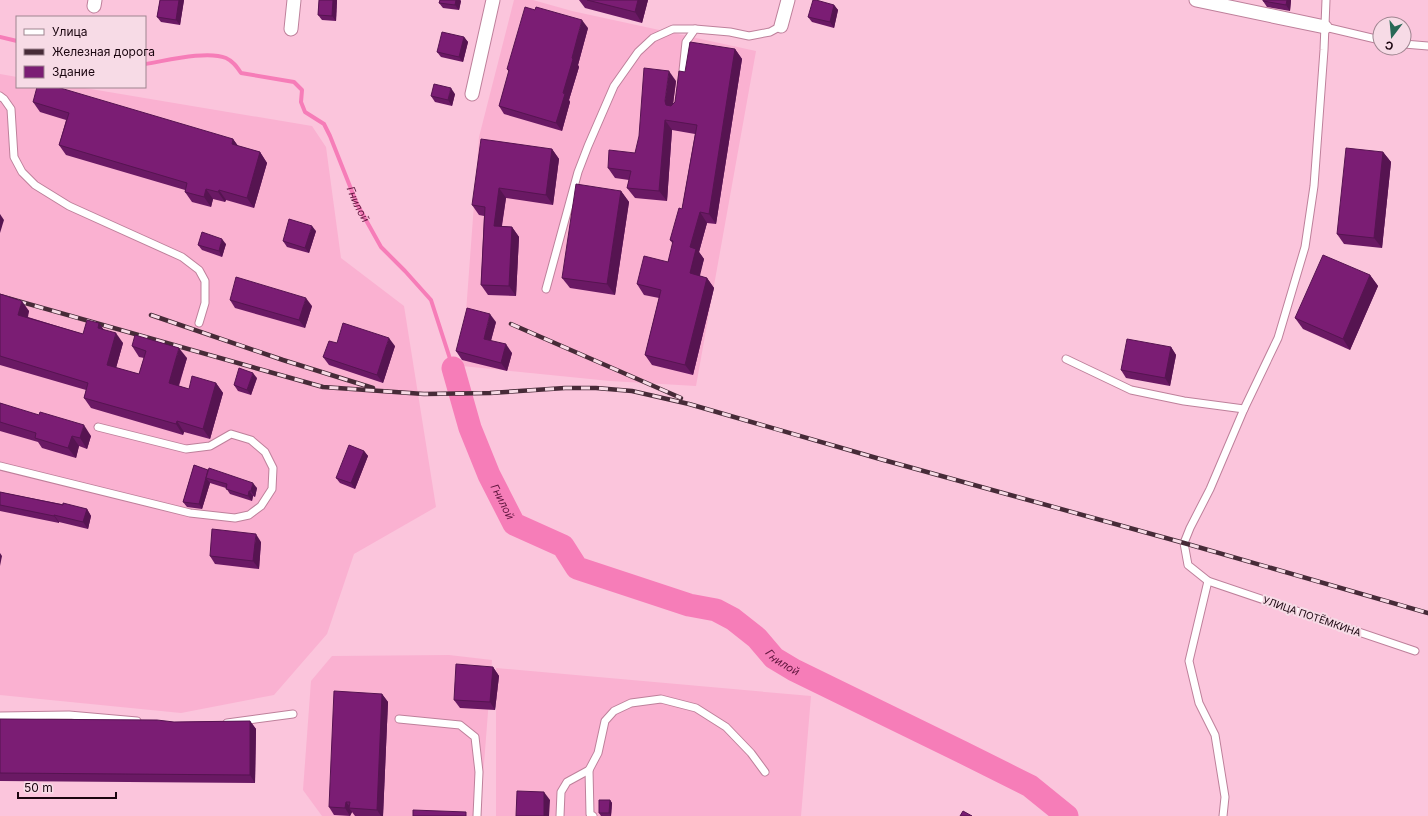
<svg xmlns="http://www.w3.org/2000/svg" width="1428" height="816" font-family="Inter,sans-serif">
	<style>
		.built { fill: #fab1d1 }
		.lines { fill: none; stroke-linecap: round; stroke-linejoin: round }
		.stream { stroke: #f67db8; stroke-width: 4 }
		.river { stroke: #f67db8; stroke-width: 23 }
		.lane-casing { stroke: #be809b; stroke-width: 9 }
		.street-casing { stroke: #be809b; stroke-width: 15 }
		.lane { stroke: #fff; stroke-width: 7 }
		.street { stroke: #fff; stroke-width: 13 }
		.rail-casing { stroke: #472b38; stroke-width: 4.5 }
		.rail { stroke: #f7dbe6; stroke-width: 3; stroke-dasharray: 9; stroke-linecap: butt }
		.wall { fill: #6a1964 }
		.shaded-wall { fill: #561451 }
		.building { fill: #7b1d74; stroke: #561451 }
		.labels { text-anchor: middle; stroke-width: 4; stroke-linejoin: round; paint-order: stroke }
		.street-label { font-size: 10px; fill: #1a050f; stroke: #f7dbe6 }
		.water-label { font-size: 11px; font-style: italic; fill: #60153e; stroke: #f7dbe6 }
	</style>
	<rect width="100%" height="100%" fill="#fbc5dc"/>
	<!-- built -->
	<g class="built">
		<path d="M514,0H533L572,11L756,51L696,386L610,381L462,366L479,137Z"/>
		<path d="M0,74L17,77V87H79L312,126L326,147L341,258L404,306L436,507L354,554L327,634L274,695L181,713L0,695Z"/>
		<path d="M449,655L492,660L480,816H322L303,790L311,681L332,656Z"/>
		<path d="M496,668L811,696L801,816H496Z"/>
	</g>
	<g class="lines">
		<!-- stream -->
		<g class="stream">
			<path d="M0,37L17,41"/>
			<path id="s1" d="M145,64C165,61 207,50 226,58C233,61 237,67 241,73L294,82L302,90L301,102L305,112L324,124L330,136L357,204L381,247L405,271L431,300L453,368"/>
		</g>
		<!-- river -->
		<path class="river" id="s2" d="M453,368L470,428L489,475L514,524L563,546L577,568L689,605L716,610L733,619L757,638L774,658L794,670L962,752L1030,786L1067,816"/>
		<defs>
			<g id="lane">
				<path d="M1325,27L1380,40"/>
				<path d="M1404,44L1428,46"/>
				<path d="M682,80L686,42L695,29L730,32L749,36L770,32L781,26"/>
				<path d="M0,96L4,99L11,109L14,157L22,172L35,185L69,206L182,257L199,270L205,281V303L199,323"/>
				<path d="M546,289L578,172L588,146L614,86L638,52L653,38L673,29H695"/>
				<path d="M1066,359L1131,390L1184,401L1244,409"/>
				<path d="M0,466L190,513L235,518L249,515L261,506L272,489L273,468L265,452L251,440L231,434L210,446L186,449L98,427"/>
				<path d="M1208,581L1415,651"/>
				<path d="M0,716L69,715L137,721"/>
				<path d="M399,719L460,725L475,737L479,772L477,816"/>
				<path d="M227,723L293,714"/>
				<path d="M589,770L590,814L593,816"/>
				<path d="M560,816L561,792L567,782L589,770L598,753L605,721L614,711L631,703L661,699L696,708L726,727L751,753L765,772"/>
				<path d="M1223,816L1225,797L1215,735L1199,703L1189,661L1208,581L1188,565L1184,543L1190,528L1210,489L1244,409L1278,338L1305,247L1314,186L1324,50L1326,0"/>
			</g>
			<g id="street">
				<path d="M1196,0L1325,27"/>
				<path d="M94,6L95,0"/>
				<path d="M781,26L788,0"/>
				<path d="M291,29L294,0"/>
				<path d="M472,94L493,0"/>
			</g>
		</defs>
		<!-- lane casing -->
		<use href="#lane" class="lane-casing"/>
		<!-- street casing -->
		<use href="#street" class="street-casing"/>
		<!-- lane -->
		<use href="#lane" class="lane"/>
		<!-- street -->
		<use href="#street" class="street"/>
		<defs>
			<g id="rail">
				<path d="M0,296L323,387L424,394L490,393L565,388H596L632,391L689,404L880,459L1184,543L1428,613"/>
				<path d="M151,315L283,360L373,388"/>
				<path d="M511,324L681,398"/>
			</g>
		</defs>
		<!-- rail casing -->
		<use href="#rail" class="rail-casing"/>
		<!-- rail -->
		<use href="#rail" class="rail"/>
	</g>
	<!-- wall -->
	<g class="wall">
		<path d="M160,0H184L180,25L161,22L157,17Z"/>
		<path d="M319,0H337L336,21L322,20L318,15Z"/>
		<path d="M440,0H460L461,1L459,10L443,8L439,3Z"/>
		<path d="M579,0H648L642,23L585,8Z"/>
		<path d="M1263,0H1291L1290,11L1267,7L1263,1Z"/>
		<path d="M834,5L838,10L834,28L812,22L808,17Z"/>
		<path d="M588,28L578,65L579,67L569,100L570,102L562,131L504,114L499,106L509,72L507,69Z"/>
		<path d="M464,37L468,42L463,62L441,57L437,52Z"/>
		<path d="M735,49L742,59L716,224L707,223L699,252L704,259L699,276L707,278L714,288L693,375L652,365L645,355L659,298L644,295L637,284L668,262L673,244L670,240L682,209L695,134L672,130L667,201L635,198L627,188L629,180L615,178L608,168L635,153L676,81L673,104L675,102L685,72Z"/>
		<path d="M455,94L452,106L435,102L431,96Z"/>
		<path d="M33,102L233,139L238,146L260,152L267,163L254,208L226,200L225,202L213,199L211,207L192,202L185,192V190L66,155L59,145L66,120L40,112Z"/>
		<path d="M552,149L559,159L553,205L506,198L502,226L512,227L519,237L516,296L488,295L481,285L484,216L479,215L472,205Z"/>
		<path d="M1383,152L1391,162L1382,248L1344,244L1337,234Z"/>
		<path d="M621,191L629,202L615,295L570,288L562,278Z"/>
		<path d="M316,231L309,253L287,247L283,241Z"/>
		<path d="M226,244L222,257L202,250L198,245Z"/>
		<path d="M1370,275L1378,286L1350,350L1303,329L1295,318Z"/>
		<path d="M0,294L29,311L28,317L83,334L99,323L103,329L123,343L116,368L139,374L144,358L139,357L132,346L187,358L179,386L189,389L216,383L223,393L210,439L184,432L183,435L91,408L84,398L86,390L0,365Z"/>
		<path d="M230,300L312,306L305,328L235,308Z"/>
		<path d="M496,322L491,341L512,353L507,371L462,360L456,351Z"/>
		<path d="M337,343L395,346L383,383L329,365L323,357Z"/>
		<path d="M1171,347L1176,355L1170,386L1126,378L1121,370Z"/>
		<path d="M257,378L251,395L238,391L234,385Z"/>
		<path d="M0,403L91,436L87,449L79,446L76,458L42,448L38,442L0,431Z"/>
		<path d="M364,451L368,456L355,489L340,483L336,478Z"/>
		<path d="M194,465L257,488L255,497L253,496L252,501L230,494L226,488L210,483L202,509L187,507L183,502Z"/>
		<path d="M0,492L87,509L91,516L88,529L59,522V523L0,511Z"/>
		<path d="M261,542L259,569L215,564L210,556Z"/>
		<path d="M493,667L499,676L495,710L460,708L454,700Z"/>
		<path d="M382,694L388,702L383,816H355L352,812L350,816L334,815L329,807Z"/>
		<path d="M0,719L174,722L250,721L256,729L255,783L0,781Z"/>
		<path d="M610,800L612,803L611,816H601L599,813Z"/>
	</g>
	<!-- shaded-wall -->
	<g class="shaded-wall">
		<path d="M179,0H184L180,25L176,20Z"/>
		<path d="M333,0H337L336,21L332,16Z"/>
		<path d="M456,0H460L461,1L459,10L455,5Z"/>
		<path d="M638,0H648L642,23L635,12Z"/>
		<path d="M1287,0H1291L1290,11L1286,5Z"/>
		<path d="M834,5L838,10L834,28L830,22Z"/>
		<path d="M582,20L588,28L578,65L579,67L569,100L570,102L562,131L556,123L572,58Z"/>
		<path d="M464,37L468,42L463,62L459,57Z"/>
		<path d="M735,49L742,59L716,224L709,214Z"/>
		<path d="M669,71L676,81L672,112L666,105L665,101Z"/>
		<path d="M451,88L455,94L452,106L448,100Z"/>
		<path d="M665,120L672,130L667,201L659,191Z"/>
		<path d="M233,139L241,150L232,144Z"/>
		<path d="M552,149L559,159L553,205L546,195Z"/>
		<path d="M260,152L267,163L254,208L247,198Z"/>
		<path d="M1383,152L1391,162L1382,248L1374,238Z"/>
		<path d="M499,188L506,198L500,236L494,226Z"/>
		<path d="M206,189L213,199L211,207L204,197Z"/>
		<path d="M219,190L226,200L225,202L218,192Z"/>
		<path d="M621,191L629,202L615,295L607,284Z"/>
		<path d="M700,212L707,223L699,252L704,259L698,284L690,273V247Z"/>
		<path d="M0,214L4,220L0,233Z"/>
		<path d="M312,226L316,231L309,253L305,248Z"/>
		<path d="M512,227L519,237L516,296L509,286Z"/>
		<path d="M222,239L226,244L222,257L219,251Z"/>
		<path d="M1370,275L1378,286L1350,350L1343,339Z"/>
		<path d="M707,278L714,288L693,375L685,365Z"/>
		<path d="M306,298L312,306L305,328L299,320Z"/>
		<path d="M22,301L29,311L25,325L18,315Z"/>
		<path d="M490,314L496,322L489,347L484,339Z"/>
		<path d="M99,323L106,333L98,328Z"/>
		<path d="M116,333L123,343L114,375L107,365Z"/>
		<path d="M389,338L395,346L383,383L377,375Z"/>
		<path d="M506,344L512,353L507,371L501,363Z"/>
		<path d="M1171,347L1176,355L1170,386L1165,378Z"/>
		<path d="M179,348L187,358L176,393L169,383Z"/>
		<path d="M253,373L257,378L251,395L247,390Z"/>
		<path d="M216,383L223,393L210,439L203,429Z"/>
		<path d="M177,421L184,432L183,435L176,424Z"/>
		<path d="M84,425L91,436L87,449L80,438Z"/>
		<path d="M72,436L79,446L76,458L68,448Z"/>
		<path d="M364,451L368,456L355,489L351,483Z"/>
		<path d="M208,470L206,478L210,483L202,509L199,504Z"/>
		<path d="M253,483L257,488L255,497L251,491Z"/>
		<path d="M249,491L253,496L252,501L248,496Z"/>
		<path d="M87,509L91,516L88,529L83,522Z"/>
		<path d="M54,515L59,522V523L54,516Z"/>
		<path d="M256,534L261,542L259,569L253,561Z"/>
		<path d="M0,553L2,556L0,566Z"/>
		<path d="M493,667L499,676L495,710L490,702Z"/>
		<path d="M382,694L388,702L383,816H381L377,810Z"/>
		<path d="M250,721L256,729L255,783L250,775Z"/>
		<path d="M544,792L550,800L549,816H544Z"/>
		<path d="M610,800L612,803L611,816L609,813Z"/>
		<path d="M346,802L351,808H349L352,812L350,816L345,808Z"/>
	</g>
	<!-- building -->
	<g class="building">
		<path d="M160,0H179L176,20L157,17Z"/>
		<path d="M319,0H333L332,16L318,15Z"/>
		<path d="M440,0H456L455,5L439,3Z"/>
		<path d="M587,0H638L635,12Z"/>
		<path d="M813,0H816L834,5L830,22L808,17Z"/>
		<path d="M1263,0H1287L1286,5L1263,1Z"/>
		<path d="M525,7L535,10L536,7L582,20L572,58L573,59L563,93L565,94L556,123L499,106L509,70L507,69Z"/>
		<path d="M442,32L464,37L459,57L437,52Z"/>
		<path d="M690,42L735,49L709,214L700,212L690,247L696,249L690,273L707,278L685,365L645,355L661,290L637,284L644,256L668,262L673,241L670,240L679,208L682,209L697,125L665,120L659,191L627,188L631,171L608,168L609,150L635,153L639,136L644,68L669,71L665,101L666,105L671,106L675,102L679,71L685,72Z"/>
		<path d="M434,84L451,88L448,100L431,96Z"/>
		<path d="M37,87H57L233,139L232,144L260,152L247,198L219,190L218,192L206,189L204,197L185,192L187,183L59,145L69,113L33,102Z"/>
		<path d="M481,139L552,149L546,195L499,188L494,226L512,227L509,286L481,285L485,207L472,205Z"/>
		<path d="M1346,148L1383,152L1374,238L1337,234Z"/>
		<path d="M576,184L621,191L607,284L562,278Z"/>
		<path d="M289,219L312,226L305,248L283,241Z"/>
		<path d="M202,232L222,239L219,251L198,245Z"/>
		<path d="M1323,255L1370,275L1343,339L1295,318Z"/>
		<path d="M236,277L306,298L299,320L230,300Z"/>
		<path d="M0,294L22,301L18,315L83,334L87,320L99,323L98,328L116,333L107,365L139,374L146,351L132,346L135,335L179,348L169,383L189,389L192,376L216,383L203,429L177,421L176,424L84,398L88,383L0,356Z"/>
		<path d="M467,308L490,314L484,339L506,344L501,363L456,351Z"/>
		<path d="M343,323L389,338L377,375L323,357L329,341L337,343Z"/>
		<path d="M1127,339L1171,347L1165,378L1121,370Z"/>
		<path d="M239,368L253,373L247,390L234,385Z"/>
		<path d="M0,403L39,415L40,412L84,425L80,438L72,436L68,448L35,438L36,433L0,422Z"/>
		<path d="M349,445L364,451L351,483L336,478Z"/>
		<path d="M194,465L208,470L199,504L183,502Z"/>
		<path d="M209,468L253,483L251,491H249L248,496L226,489L227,484L206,478Z"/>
		<path d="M0,492L63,505V503L87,509L83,522L54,515V516L0,505Z"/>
		<path d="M212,529L256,534L253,561L210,556Z"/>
		<path d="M456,664L493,667L490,702L454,700Z"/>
		<path d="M334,691L382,694L377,810L349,808L350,802H346L345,808L329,807Z"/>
		<path d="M0,719L157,720L174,722L250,721V775L0,773Z"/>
		<path d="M517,791L544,792V816H516Z"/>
		<path d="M599,800H610L609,813H599Z"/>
		<path d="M413,810L466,812V816H413Z"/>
		<path d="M963,811L972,816H960Z"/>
	</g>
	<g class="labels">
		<!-- street labels -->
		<g class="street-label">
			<text transform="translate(1312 616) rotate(19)" y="4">УЛИЦА ПОТЁМКИНА</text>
		</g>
		<!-- water labels -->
		<g class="water-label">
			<text dy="4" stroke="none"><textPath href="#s1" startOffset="301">Гнилой</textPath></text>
			<text dy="4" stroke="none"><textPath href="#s2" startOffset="143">Гнилой</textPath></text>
			<text dy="4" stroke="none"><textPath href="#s2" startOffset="479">Гнилой</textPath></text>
		</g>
	</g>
	<!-- legend -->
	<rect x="16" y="16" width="130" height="72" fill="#f7dbe6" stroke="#9f8590"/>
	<rect x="24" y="29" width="20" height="6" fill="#ffffff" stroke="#9f8590"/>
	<text x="52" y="36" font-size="12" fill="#1a050f">Улица</text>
	<rect x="24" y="49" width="20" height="6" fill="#472b38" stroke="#9f8590"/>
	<text x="52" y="56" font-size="12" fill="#1a050f">Железная дорога</text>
	<rect x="24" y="66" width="20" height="12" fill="#7b1d74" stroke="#9f8590"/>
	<text x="52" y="76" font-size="12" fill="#1a050f">Здание</text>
	<!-- north arrow -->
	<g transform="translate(1392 36) rotate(196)"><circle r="19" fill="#f7dbe6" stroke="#9f8590"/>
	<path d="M0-3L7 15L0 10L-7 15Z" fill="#286856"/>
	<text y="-6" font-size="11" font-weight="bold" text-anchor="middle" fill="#1a050f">С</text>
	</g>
	<!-- scale -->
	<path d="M18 792v6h98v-6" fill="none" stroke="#1a050f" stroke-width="2"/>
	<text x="24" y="792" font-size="12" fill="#1a050f" stroke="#f7dbe6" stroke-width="3" paint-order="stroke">50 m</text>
</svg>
